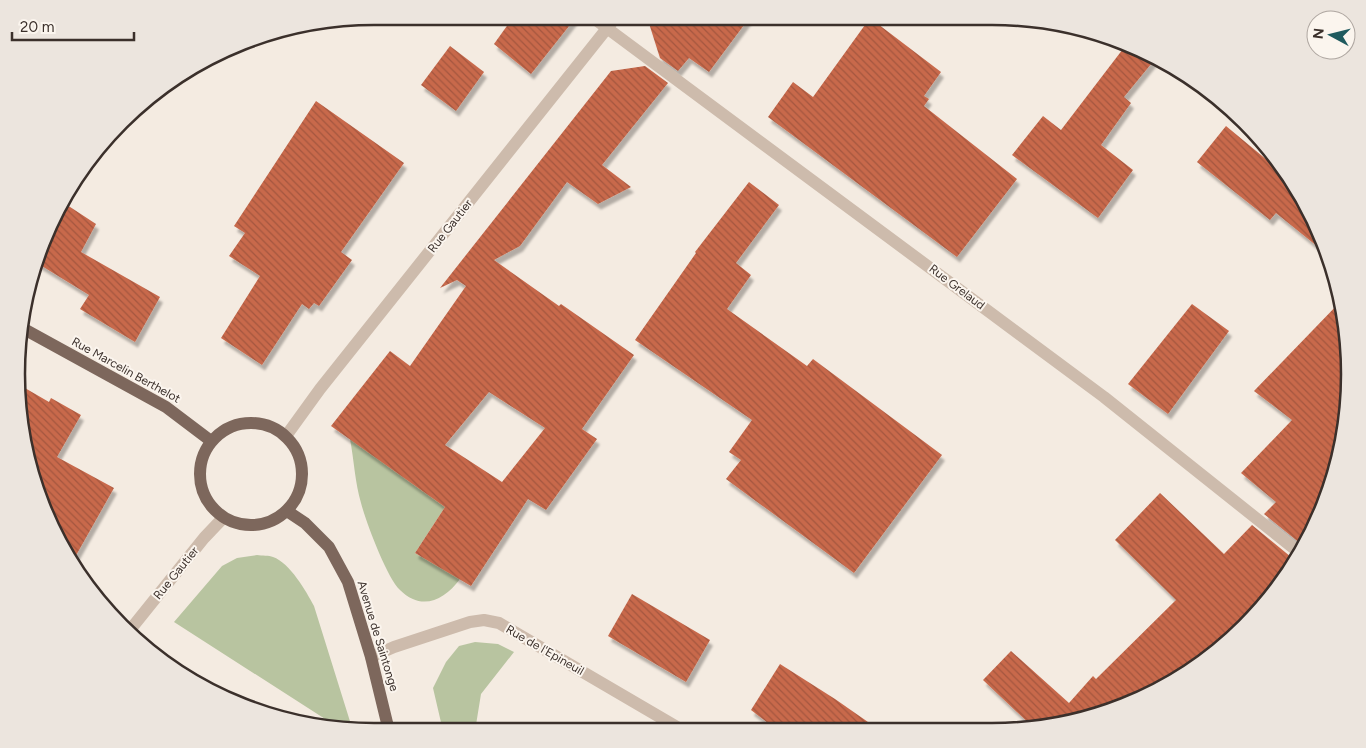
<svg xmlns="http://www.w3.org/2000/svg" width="1366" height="748" font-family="Figtree,sans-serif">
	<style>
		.grass { fill: #b8c4a0 }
		.building { fill: url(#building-back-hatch); fill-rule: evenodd; filter: url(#shadow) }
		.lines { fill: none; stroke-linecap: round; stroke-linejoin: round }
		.minor { stroke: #cdbbac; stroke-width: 12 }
		.major { stroke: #7d675c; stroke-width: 12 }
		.labels { text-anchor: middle; stroke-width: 4; stroke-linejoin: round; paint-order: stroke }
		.street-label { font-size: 12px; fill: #3b302b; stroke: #fbf5ee }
		.rim { fill: none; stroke: #3b302b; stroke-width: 2.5 }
	</style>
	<defs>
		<pattern id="building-back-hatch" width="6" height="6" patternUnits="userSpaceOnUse" patternTransform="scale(1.25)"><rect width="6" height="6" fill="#c8694b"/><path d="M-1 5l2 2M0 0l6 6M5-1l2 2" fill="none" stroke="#a4573f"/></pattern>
		<filter id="shadow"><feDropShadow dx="3" dy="5.5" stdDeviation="1" flood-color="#0004"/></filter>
	</defs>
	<rect width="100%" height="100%" fill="#f4ebe1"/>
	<!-- grass -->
	<g class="grass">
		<path d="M350,439L445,507L415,553L460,579C444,601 421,611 400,590C387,578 366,522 361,503C355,483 354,460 350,439Z"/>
		<path d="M257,555C262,556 269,555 273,557C290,563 306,591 314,606L353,731L335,728L336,726L174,622L222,566L237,558Z"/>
		<path d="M475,642L498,644L514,652L481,694L475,731H443L433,688L446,662L459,646Z"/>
	</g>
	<!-- building -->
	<g class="building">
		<path d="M514,16H577L531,74L494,44Z"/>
		<path d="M647,17H750L709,72L689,58L678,71L660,58Z"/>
		<path d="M870,18L941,72L924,96L929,99L924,106L1017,179L957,257L768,117L793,82L813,97Z"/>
		<path d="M1126,45L1156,58L1124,97L1131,103L1101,145L1133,170L1098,218L1012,155L1043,116L1061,130Z"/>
		<path d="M450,46L484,72L456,111L421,85Z"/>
		<path d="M645,66L668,83L602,165L631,187L598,204L567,182L520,246L494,260L559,306L561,304L634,355L582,429L597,439L546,510L528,499L471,586L415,553L445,507L331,426L390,351L410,366L466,286L457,280L440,288L611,71ZM489,392L545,428L502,482L445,445Z"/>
		<path d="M316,101L404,163L341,252L352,260L319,306L314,303L309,309L302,304L262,365L221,338L260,276L229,256L245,233L234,226Z"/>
		<path d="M1226,126L1290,179L1313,216L1328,255L1276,213L1270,220L1197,162Z"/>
		<path d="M749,182L779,205L736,263L751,275L727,309L807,366L813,359L942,455L854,573L726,479L741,460L729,452L752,420L635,340L696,253L695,252Z"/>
		<path d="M64,203L96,224L81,252L160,297L135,342L80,309L89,295L37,263Z"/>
		<path d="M1341,301L1349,351L1347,421L1331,489L1311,532L1301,544L1264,514L1276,502L1241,473L1292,420L1254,391Z"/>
		<path d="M1192,304L1229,331L1168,414L1128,384Z"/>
		<path d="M18,384L49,402L51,398L81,415L57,457L114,488L74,559L43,511L17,397Z"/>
		<path d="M1160,493L1224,554L1252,525L1291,557L1279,571L1285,575L1244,624L1221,647L1191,672L1107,713L1035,729L983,680L1011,651L1069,703L1093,676L1096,679L1176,600L1115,540Z"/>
		<path d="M632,594L710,640L686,682L608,636Z"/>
		<path d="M780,664L835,699L878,729L777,730L751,710Z"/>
	</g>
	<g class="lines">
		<!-- minor -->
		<g class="minor">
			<path d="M592,17L1104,397L1301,554"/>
			<path d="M286,436L320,389L616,17"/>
			<path d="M130,630L204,538L223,518"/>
			<path d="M371,657L394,647L470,622L484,620L499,623L682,730"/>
		</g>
		<!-- major -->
		<g class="major">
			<path d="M24,329L166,407L211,441"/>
			<circle cx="251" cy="474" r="51"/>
			<path d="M287,511L305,523L329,547L348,582L371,657L389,731"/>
		</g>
	</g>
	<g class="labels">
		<!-- street labels -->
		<g class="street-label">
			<text transform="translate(450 226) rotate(-52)" y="4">Rue Gautier</text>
			<text transform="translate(957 287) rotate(37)" y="4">Rue Grelaud</text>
			<text transform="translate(126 370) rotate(29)" y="4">Rue Marcelin Berthelot</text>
			<text transform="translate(176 573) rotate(-51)" y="4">Rue Gautier</text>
			<text transform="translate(378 636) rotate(73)" y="4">Avenue de Saintonge</text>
			<text transform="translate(545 650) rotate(30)" y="4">Rue de l'Epineuil</text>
		</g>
	</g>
	<!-- crop -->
	<path d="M0 0H1366V748H0ZM374 25H992A349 349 0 0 1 1341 374V374A349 349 0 0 1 992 723H374A349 349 0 0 1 25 374V374A349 349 0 0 1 374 25Z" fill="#ece5de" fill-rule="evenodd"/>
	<path class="rim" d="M374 25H992A349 349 0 0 1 1341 374V374A349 349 0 0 1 992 723H374A349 349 0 0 1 25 374V374A349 349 0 0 1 374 25Z"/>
	<!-- north arrow -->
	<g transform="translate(1331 35) rotate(277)"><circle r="24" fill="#fbf5ee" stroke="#aea6a0"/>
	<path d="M0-4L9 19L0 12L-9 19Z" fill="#1f5a5e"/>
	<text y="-8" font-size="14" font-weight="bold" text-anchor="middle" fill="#3b302b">N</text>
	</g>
	<!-- scale -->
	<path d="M12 32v8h122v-8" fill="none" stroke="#3b302b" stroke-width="2.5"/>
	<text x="20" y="32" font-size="15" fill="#3b302b" stroke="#fbf5ee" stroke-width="4" paint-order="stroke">20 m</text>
</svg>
